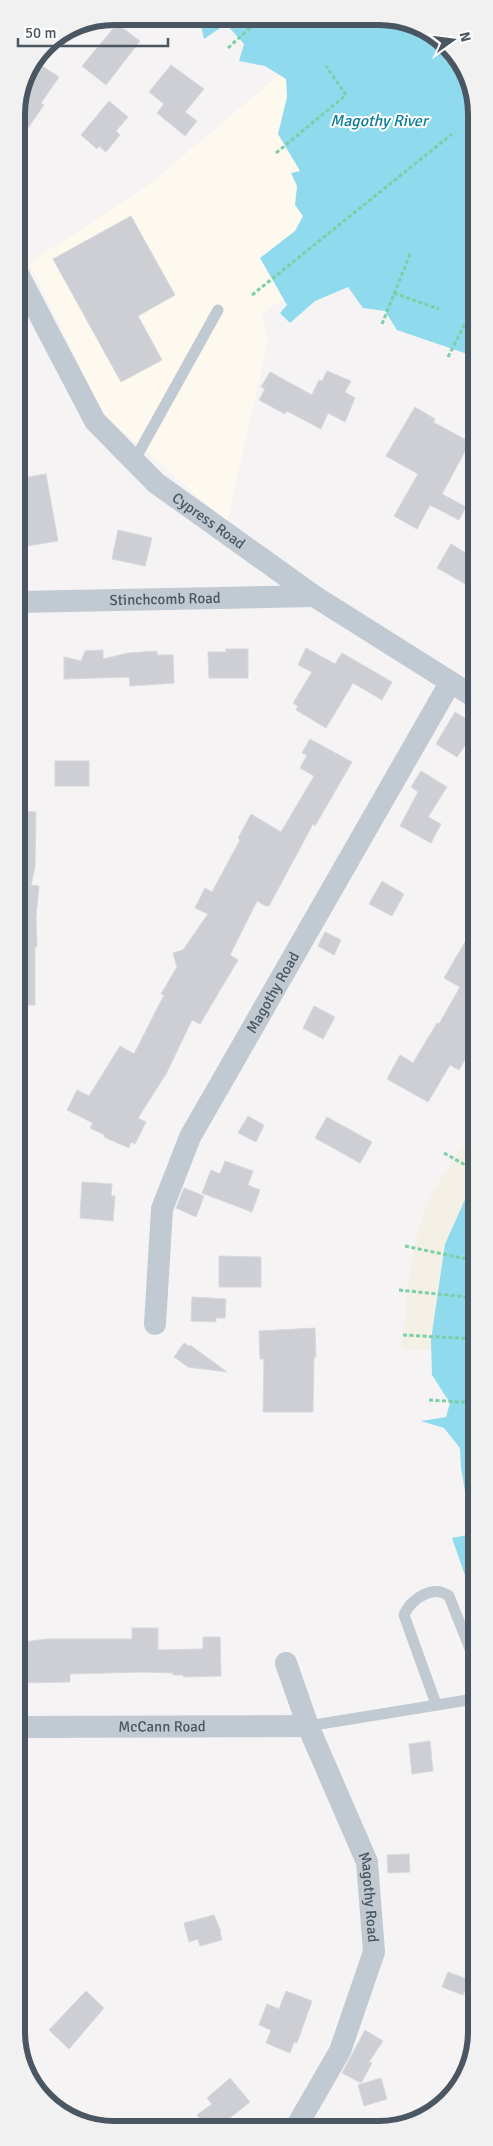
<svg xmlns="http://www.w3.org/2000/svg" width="493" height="2146" font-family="Signika,sans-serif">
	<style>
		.commercial { fill: #fdf9ef }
		.sand { fill: #f5f0e5 }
		.water { fill: #90daee }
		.building { fill: #cdcfd5; stroke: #d7d9de }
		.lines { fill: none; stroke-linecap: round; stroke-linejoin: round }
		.path { stroke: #7ad0a6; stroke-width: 3; stroke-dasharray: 4 2.5; stroke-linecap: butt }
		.lane { stroke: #c1cad2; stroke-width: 11 }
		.street { stroke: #c1cad2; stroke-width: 22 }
		.labels { text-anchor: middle; stroke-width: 4; stroke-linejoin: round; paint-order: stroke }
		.street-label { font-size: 15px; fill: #4a5661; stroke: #fff }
		.water-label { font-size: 16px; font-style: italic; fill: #0c7c9b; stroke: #fff }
		.rim { fill: none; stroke: #4a5661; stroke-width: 6 }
	</style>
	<rect width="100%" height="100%" fill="#f5f3f3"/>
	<!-- commercial -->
	<path class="commercial" d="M334,29L476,164L262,314L268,341L227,522L104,415L29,263L145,188Z"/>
	<!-- sand -->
	<path class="sand" d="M476,1136V1175L445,1244L431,1340V1350L402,1349L410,1267L419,1227L430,1197L460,1149Z"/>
	<!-- water -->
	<g class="water">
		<path d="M199,17L399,18L448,45L476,101V357L397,330L385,311L363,308L348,287L315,301L290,323L280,313L287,305L260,258L295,231L303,216L295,205L297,186L291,173L300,171L278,134L287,97L286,79L265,66L239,61L244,44L226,24L204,39Z"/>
		<path d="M476,1175V1607L452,1538L472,1534L461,1467L460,1448L444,1428L421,1421L446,1417L450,1403L432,1375L431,1340L445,1244Z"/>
	</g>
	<!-- building -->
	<g class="building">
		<path d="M117,24L140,41L106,85L82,66Z"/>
		<path d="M171,65L204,89L185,112L197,121L185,136L157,113L164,104L149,92Z"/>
		<path d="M42,66L59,77L41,103L44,105L16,145L18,102Z"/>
		<path d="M109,101L128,117L116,131L120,135L106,152L99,146L97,149L81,135Z"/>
		<path d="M131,216L175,295L138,316L162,360L121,382L53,259Z"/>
		<path d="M327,371L351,381L345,392L355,398L345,422L328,413L321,429L287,411L285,414L259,400L265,389L261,387L270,372L312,395L319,380L322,381Z"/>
		<path d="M415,407L435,419L433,422L470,442L442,494L466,507L459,520L430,505L417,529L394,516L418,474L386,456Z"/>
		<path d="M46,474L58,541L27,546L23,524L17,525V479Z"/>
		<path d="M118,530L152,538L145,566L112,559Z"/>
		<path d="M451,544L476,559V590L437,568Z"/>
		<path d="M306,648L335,664L342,653L392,682L382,700L353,683L326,728L296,710L298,706L293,703L312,672L298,665Z"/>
		<path d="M226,649H248V678H209L208,652H226Z"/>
		<path d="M103,650V659L128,653L157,651V655H173L174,683L130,686L129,677L64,679V657L81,661L85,651Z"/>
		<path d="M455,712L476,725V746L468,741L457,757L436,744Z"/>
		<path d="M310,739L352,762L315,826L313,824L269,906H266L257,901L230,955L238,960L200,1024L192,1020L166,1074L138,1118L146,1122L135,1144L131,1142L129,1148L104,1137L105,1135L90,1128L93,1123L67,1110L77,1090L89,1096L120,1046L134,1054L164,995L161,994L177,967L173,953L183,950L208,914L195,908L205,888L212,892L240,840L238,838L251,814L281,832L314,776L300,768L307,755L302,753Z"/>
		<rect x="55" y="761" width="34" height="25"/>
		<path d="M421,771L447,787L428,817L441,824L431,843L400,826L418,792L411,787Z"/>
		<path d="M17,811L36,812L35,867L31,885L39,886L36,917L37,947H35V1005H17Z"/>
		<path d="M382,881L404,894L392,916L369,904Z"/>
		<path d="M476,923V1041L459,1070L450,1065L428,1102L387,1079L400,1055L413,1063L437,1023L439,1024L460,987L444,978Z"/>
		<path d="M325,932L341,940L334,955L318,946Z"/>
		<path d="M314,1006L335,1017L323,1039L303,1028Z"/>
		<path d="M248,1116L264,1125L256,1142L238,1133Z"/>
		<path d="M327,1117L372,1142L360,1163L315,1138Z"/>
		<path d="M225,1161L253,1171L248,1185L260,1190L252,1212L202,1193L211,1170L220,1174Z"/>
		<path d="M82,1182L112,1184L111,1196H115L113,1221L80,1218Z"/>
		<path d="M184,1188L204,1196L196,1217L176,1208Z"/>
		<path d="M219,1256L261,1257V1287H219Z"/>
		<path d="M192,1297L226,1299L225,1318H216V1322L191,1321Z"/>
		<path d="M315,1328L316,1357H314L313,1412H263L264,1359H260L259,1331Z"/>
		<path d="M184,1343L190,1347V1345L227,1372L188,1367L174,1357Z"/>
		<path d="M132,1628H158V1650L203,1649V1637H220L221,1676L183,1677V1675H173V1673L143,1672L70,1674V1682L17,1683V1643L46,1639H132Z"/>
		<path d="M430,1741L433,1771L412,1774L409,1744Z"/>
		<path d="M409,1854L410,1872L388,1873L387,1855Z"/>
		<path d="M214,1915L221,1932H220L222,1940L200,1946L198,1939L189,1942L184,1923Z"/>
		<path d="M448,1972L470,1980L463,1995L442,1987Z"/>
		<path d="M86,1991L104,2008L69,2049L49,2030Z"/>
		<path d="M286,1991L312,2001L297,2043L294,2042L290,2053L266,2043L271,2030L259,2025L267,2004L279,2009Z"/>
		<path d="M365,2030L383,2041L369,2062L372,2063L361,2083L342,2073Z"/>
		<path d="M230,2078L250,2102L226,2121L224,2118L212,2128H208L197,2115L212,2104L207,2098Z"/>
		<path d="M381,2078L387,2099L364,2106L358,2085Z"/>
	</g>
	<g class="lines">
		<!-- path -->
		<g class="path">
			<path d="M228,48L262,17"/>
			<path d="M276,153L346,95L326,66"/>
			<path d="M394,293L439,309"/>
			<path d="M252,295L452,134"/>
			<path d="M382,324L410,254"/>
			<path d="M448,357L476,302"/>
			<path d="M444,1153L476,1171"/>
			<path d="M405,1246L476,1261"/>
			<path d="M399,1290L476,1298"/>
			<path d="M403,1335L476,1339"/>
			<path d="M429,1400L476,1403"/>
		</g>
		<!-- lane -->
		<g class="lane">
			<path d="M134,461L218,310"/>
			<path d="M436,1704L404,1615C411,1599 433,1584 449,1596L476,1664L474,1699"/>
			<path d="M308,1726L474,1699L476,1715"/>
		</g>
		<!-- street -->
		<g class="street">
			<path id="s1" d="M17,272L95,421L156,483L314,596L476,698"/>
			<path id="s2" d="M17,602L314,596"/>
			<path id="s3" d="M155,1324L162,1209L190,1137L450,683"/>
			<path id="s4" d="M286,1663L308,1726L367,1862L374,1952L340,2051L295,2129"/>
			<path id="s5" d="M17,1727L308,1726"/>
		</g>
	</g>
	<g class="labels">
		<!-- street labels -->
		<g class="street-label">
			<text dy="5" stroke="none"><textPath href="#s1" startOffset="320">Cypress Road</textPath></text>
			<text dy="5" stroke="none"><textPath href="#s2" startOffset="148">Stinchcomb Road</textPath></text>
			<text dy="5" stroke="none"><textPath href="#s3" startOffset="359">Magothy Road</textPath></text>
			<text dy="5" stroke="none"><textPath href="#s5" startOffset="145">McCann Road</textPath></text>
			<text dy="5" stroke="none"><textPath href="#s4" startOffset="250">Magothy Road</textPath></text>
		</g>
		<!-- water labels -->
		<g class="water-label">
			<text x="379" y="126">Magothy River</text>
		</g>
	</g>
	<!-- crop -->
	<path d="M0 0H493V2146H0ZM114 25H379A89 89 0 0 1 468 114V2032A89 89 0 0 1 379 2121H114A89 89 0 0 1 25 2032V114A89 89 0 0 1 114 25Z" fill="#f1f1f2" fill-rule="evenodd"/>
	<path class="rim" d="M114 25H379A89 89 0 0 1 468 114V2032A89 89 0 0 1 379 2121H114A89 89 0 0 1 25 2032V114A89 89 0 0 1 114 25Z"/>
	<!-- north arrow -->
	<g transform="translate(453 40) rotate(76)" stroke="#ffffff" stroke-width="4" paint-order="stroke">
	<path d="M0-4L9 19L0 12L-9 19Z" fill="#4a5661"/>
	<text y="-8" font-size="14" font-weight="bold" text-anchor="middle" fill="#4a5661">N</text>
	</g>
	<!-- scale -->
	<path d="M18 38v8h150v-8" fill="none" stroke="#4a5661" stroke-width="2.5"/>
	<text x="25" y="38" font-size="15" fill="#4a5661" stroke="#ffffff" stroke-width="4" paint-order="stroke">50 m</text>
</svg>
